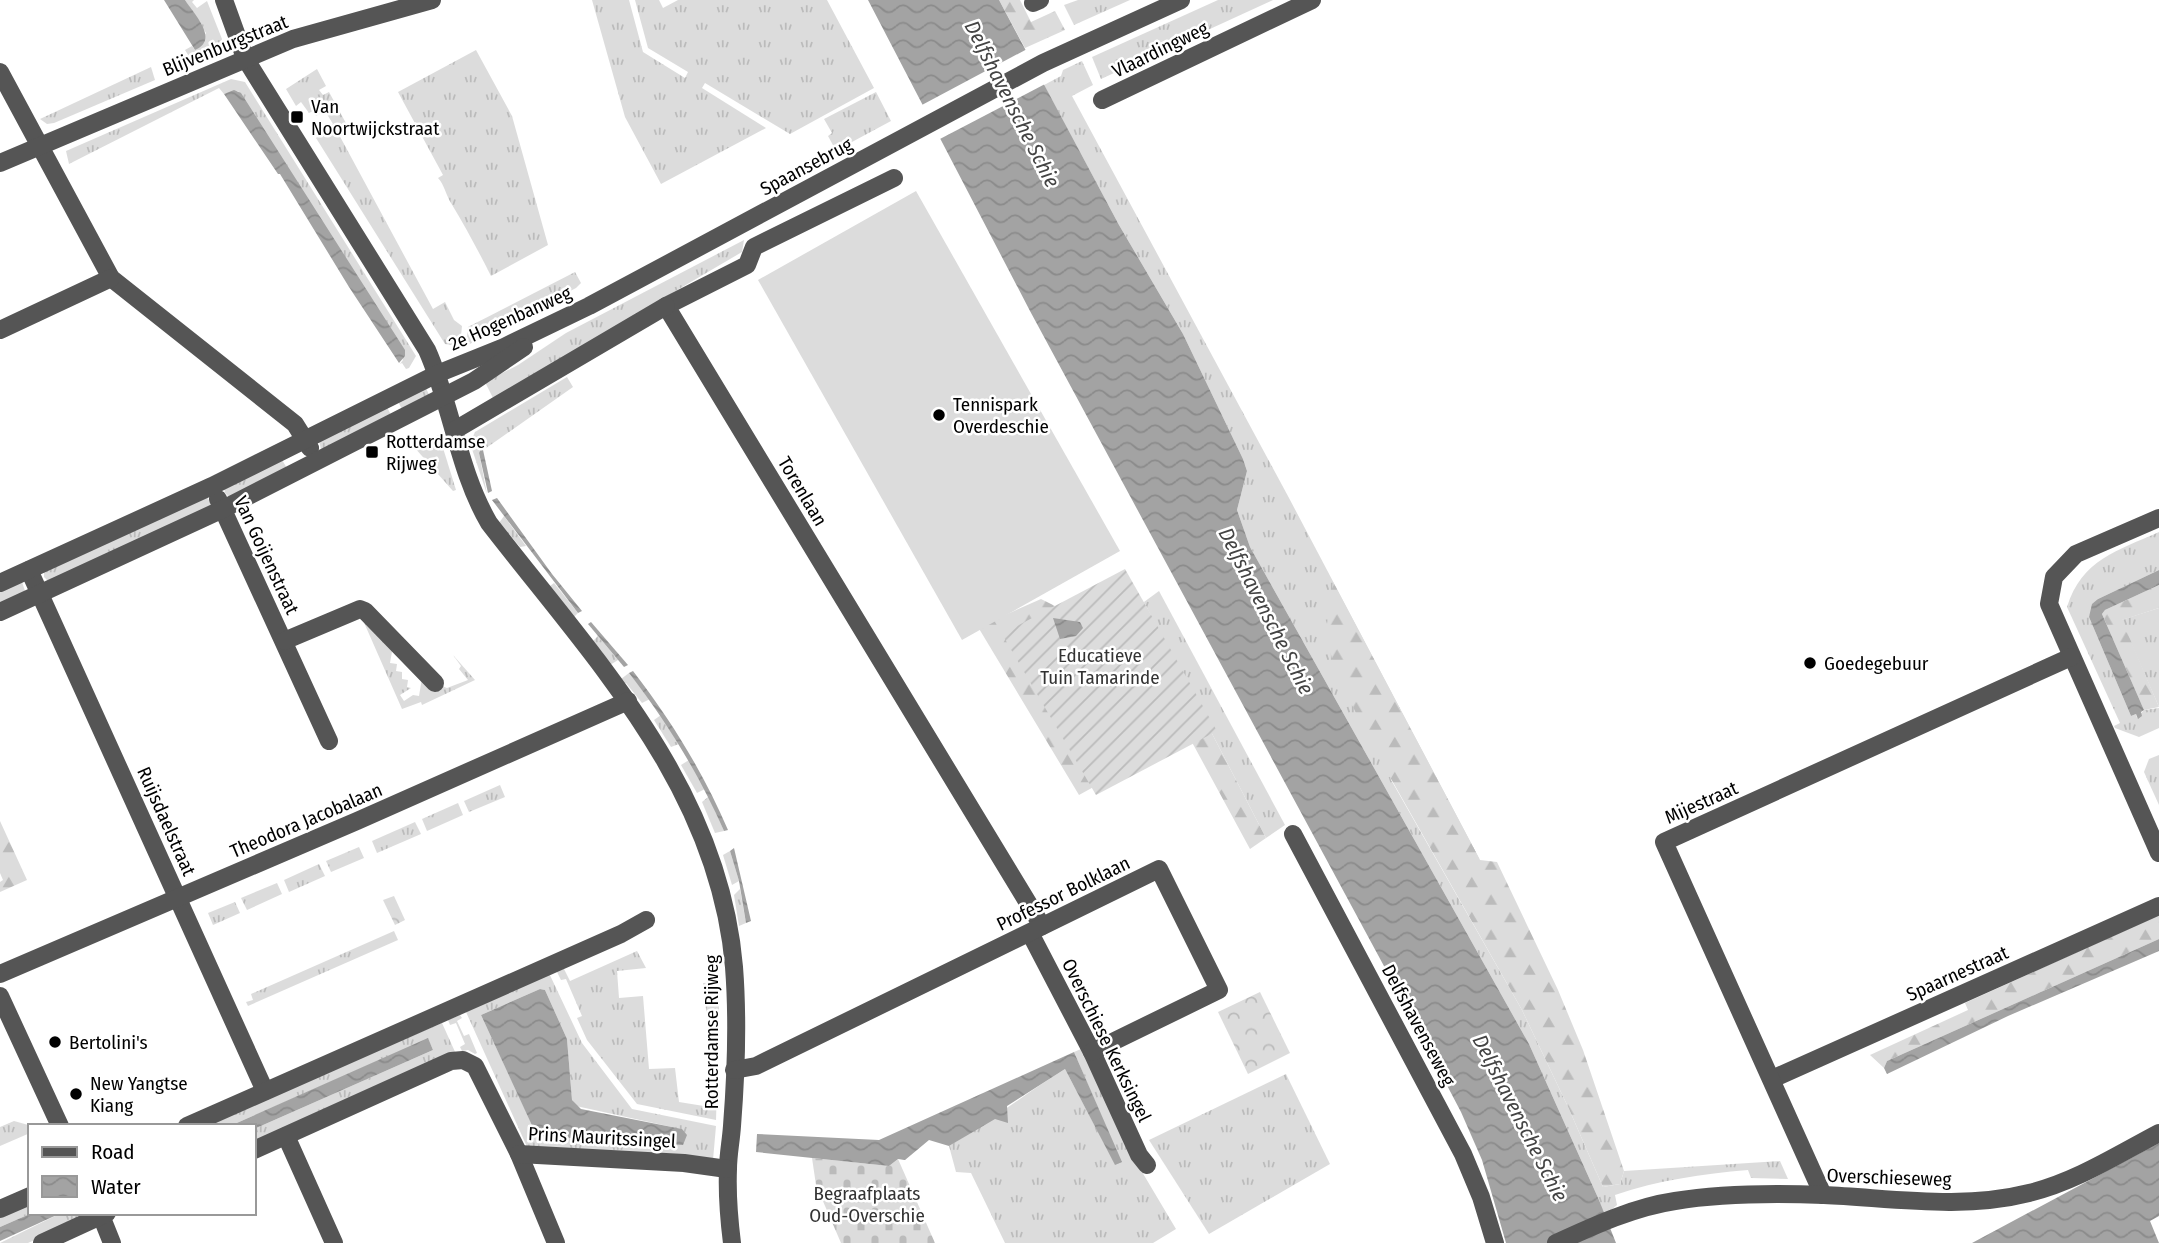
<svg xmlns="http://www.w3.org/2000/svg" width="2159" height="1243" font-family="'Fira Sans Condensed',sans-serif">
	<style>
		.grass { fill: url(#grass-tufts); fill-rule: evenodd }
		.forest { fill: url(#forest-firs) }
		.cemetery { fill: url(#cemetery-stones) }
		.park { fill: url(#park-crowns) }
		.garden { fill: url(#garden-furrows) }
		.pitch { fill: #dcdcdc }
		.water { fill: url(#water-waves) }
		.pier { fill: #fff }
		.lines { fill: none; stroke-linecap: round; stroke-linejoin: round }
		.minor { stroke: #555; stroke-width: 18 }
		.poi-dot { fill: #000; stroke: #fff; stroke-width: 2.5 }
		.labels { text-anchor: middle; stroke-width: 5; stroke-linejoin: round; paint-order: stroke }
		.street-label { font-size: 19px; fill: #000; stroke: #fff }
		.poi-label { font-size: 19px; fill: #000; stroke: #fff; text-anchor: start }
		.park-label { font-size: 19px; fill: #333; stroke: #fff }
		.water-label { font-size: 21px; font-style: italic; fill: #444; stroke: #fff }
	</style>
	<defs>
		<pattern id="grass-tufts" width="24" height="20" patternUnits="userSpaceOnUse" patternTransform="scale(1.75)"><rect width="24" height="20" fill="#dcdcdc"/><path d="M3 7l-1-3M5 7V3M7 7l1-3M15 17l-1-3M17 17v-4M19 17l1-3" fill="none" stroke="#bbb"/></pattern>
		<pattern id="forest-firs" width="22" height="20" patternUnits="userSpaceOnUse" patternTransform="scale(1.75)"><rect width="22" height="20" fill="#dcdcdc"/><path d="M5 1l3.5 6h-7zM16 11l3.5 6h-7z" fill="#bbb"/></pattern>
		<pattern id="cemetery-stones" width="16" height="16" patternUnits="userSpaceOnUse" patternTransform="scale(1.75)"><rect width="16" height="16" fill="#dcdcdc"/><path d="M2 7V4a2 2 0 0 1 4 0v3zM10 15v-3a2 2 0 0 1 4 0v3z" fill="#bbb"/></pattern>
		<pattern id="park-crowns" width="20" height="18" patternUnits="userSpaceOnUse" patternTransform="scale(1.75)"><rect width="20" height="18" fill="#dcdcdc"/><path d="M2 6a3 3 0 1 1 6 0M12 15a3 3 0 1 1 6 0" fill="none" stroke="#bbb"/></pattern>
		<pattern id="garden-furrows" width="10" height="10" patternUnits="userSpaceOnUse" patternTransform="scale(1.75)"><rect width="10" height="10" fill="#dcdcdc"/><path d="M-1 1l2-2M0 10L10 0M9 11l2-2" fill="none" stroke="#bbb"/></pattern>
		<pattern id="water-waves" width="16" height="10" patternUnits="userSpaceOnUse" patternTransform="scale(1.75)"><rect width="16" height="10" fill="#a3a3a3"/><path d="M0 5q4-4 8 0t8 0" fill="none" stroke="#8b8b8b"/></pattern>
	</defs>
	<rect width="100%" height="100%" fill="#fff"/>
	<!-- grass -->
	<g class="grass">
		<path d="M185,0H194L192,2L197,8L207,1L222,39L218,52L193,63L185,50L192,46L195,50L206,33Z"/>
		<path d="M592,0H629L643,52L685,78L688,72L648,48L635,0H659L663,8L678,0H827L874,88L790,134L705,83L702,88L766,128L661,184L625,117Z"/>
		<path d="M1078,0H1130L1074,25L1064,5Z"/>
		<path d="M1218,0H1273L1101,79L1092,57Z"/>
		<path d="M476,50L512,116L548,245L491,276C480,254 465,226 451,203C446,195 444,184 438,178L443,175L398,92Z"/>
		<path d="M1082,61L1093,85L1072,96L1289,498L1480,860L1390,778L1522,1010L1569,1109L1603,1187L1620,1184L1624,1171L1780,1161L1788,1179L1751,1178L1748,1170C1702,1174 1659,1180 1615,1195L1617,1205L1604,1216L1599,1200L1529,1044L1250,547L1237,510L1247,471L1243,459L1183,334L1119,225L1044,85L1061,76L1063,70Z"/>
		<path d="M151,67L155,80L54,123L47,124L40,119Z"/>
		<path d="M317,69L326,86L319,90L323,95L329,92L347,125L337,131L433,309L445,302L454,320L462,326L460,346L445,344L316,138L333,124L325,111L316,116L313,111L309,113L301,102L296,106L286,89Z"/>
		<path d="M231,79L245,82L416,356L409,368L406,369L402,363L400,364L403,360L238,91L224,94L219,88L69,164L66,151Z"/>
		<path d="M876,92L891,121L811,164L809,160L834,147L828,136L832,133L824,119Z"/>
		<path d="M744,240L742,252L493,398L485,382L518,365L566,333Z"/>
		<path d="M575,272L581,283L576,288L466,346L468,327Z"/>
		<path d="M567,377L573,387L479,453L487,494L470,443L475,432Z"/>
		<path d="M426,388L429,395L403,411L397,400Z"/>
		<path d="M386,405L392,417L324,450L321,449L319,441Z"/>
		<path d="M439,435L456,490L453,491L414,447Z"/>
		<path d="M281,458L288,470L229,497L225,493L224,488Z"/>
		<path d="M207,497L210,502V508L48,581L44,577V571Z"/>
		<path d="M504,516L526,546L520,547L509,534L507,535L499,523Z"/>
		<path d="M2159,532V570L2098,599L2089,617L2131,716L2136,714L2137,718L2144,710L2159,708V728L2139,737L2115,728L2114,726L2120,723L2067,607C2082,559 2117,551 2159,532Z"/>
		<path d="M22,582L25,591L0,606V590Z"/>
		<path d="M554,583L578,613L574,617L550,586Z"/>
		<path d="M1159,591L1285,825L1266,838L1144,602Z"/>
		<path d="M2159,608V707L2121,620Z"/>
		<path d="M362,618L393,646L390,663L397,664L396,671L402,672V679L408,680L407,687L411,688L400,695L404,701L413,695L419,696L422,678L447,688L468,680L459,669L461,666L453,655L475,680L422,705L421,702L402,709Z"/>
		<path d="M598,636L618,660L610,665L602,656L603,653L593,641Z"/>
		<path d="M629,673L650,699L642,703L626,683L624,684L621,679Z"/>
		<path d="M661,715L679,744L671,747L654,720Z"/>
		<path d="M2159,755V805L2144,772L2149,759Z"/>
		<path d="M689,760L705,789L697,793L681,765Z"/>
		<path d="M500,785L505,797L469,812L464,801Z"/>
		<path d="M708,797H709L724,831L715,833L702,802Z"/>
		<path d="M458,803L463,815L427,831L422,819Z"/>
		<path d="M415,822L421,834L377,853L372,841Z"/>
		<path d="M359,847L364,858L331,872L326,861Z"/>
		<path d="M730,851L739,881L732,885L723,855Z"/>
		<path d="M319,864L325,876L289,892L284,880Z"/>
		<path d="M277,883L282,894L247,910L241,898Z"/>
		<path d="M740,889L746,923L739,926L734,895Z"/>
		<path d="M235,902L240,913L213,925L208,913Z"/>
		<path d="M394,931L398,940L248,1006L246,1002L253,1000L251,994Z"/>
		<path d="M637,951L646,968L617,971L619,998L643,996L649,1069L675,1068L679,1102L710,1107V1098L715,1097L709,1026L719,1025L716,1120L637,1104L587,1040L577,1018L582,1016L566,979L561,980L555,968L562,965L570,981Z"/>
		<path d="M548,971L582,1043L632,1109L716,1126L713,1160L528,1149L466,1012ZM540,989L545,990L567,1039L572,1100L576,1106L681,1129L536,1133L481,1015Z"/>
		<path d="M719,982V1017L707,1018L703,983Z"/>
		<path d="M460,1015L462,1018L457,1021L464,1036L469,1034L477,1053L475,1054L468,1050L462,1051L460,1047L465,1044L456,1023L450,1025L448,1020Z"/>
		<path d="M442,1023L456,1054L254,1143V1129L433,1050L428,1039L230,1126H199Z"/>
		<path d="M1081,1049L1129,1150L1176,1229L1153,1243H1005L971,1173L956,1172L949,1146C989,1122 1025,1094 1065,1069L1115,1164L1121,1162L1074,1052Z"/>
		<path d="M1286,1074L1330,1164L1209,1234L1149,1140Z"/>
		<path d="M14,1121L32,1126H30V1133L0,1146V1127Z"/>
		<path d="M30,1201V1213H32L0,1227V1214Z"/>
		<path d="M61,1213H76L79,1220L28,1243H0Z"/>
	</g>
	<!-- forest -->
	<g class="forest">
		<path d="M999,0H1020L1031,22L1055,11L1065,30L1025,48Z"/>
		<path d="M1333,582L1480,860L1497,862L1558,990L1583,1050L1624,1171L1620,1184L1603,1187L1569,1109L1522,1010L1390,777L1335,673L1326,631Z"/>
		<path d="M2159,585V608L2122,620L2159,707L2144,710L2102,614L2105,610Z"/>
		<path d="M1041,599L1059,608L1118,614L1144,602L1266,838L1250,849L1131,630L1099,784L1079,795L978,627Z"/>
		<path d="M0,821L27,880L0,892V882L3,880L0,873Z"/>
		<path d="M2159,915V939L1887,1061L1884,1068L1870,1055L1968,1010L1965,1003Z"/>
	</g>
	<!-- cemetery -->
	<path class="cemetery" d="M812,1158L889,1166L898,1159L935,1243H841L816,1185Z"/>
	<!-- park -->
	<g class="park">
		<path d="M394,896L405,920L395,925L383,900Z"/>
		<path d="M1260,992L1290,1053L1248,1074L1218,1012Z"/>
	</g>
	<!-- garden -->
	<path class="garden" d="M1125,569L1217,731L1096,795L1002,634Z"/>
	<!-- pitch -->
	<path class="pitch" d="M916,191L1120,551L962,640L758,280Z"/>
	<!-- water -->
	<g class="water">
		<path d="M164,0H185C194,14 220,40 195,50Z"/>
		<path d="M868,0H999L1119,225L1183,334L1243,459L1247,471L1237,510L1250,547L1529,1044L1599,1200L1616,1243H1506L1482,1160L1461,1112L1398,992L1030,311Z"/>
		<path d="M234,90L241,93L405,350V356L399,363L349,287L280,174H278L224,94Z"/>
		<path d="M481,449L483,450L492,491L488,493L479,453Z"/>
		<path d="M497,498L552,574L582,611L578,613L492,500Z"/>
		<path d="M2159,570V585L2105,610L2102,614L2144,710L2141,712L2142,716L2138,719L2136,714L2131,716L2089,617L2092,604L2098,599Z"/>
		<path d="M1053,618L1080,622L1083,628L1076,636L1060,639Z"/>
		<path d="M591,622L628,665L624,667L588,624Z"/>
		<path d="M633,671C671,720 703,772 728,830L724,831C699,774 667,722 629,673Z"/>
		<path d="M734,848L751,921L746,923L739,881L730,851Z"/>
		<path d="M2159,939V951L2008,1016L1887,1074L1884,1068L1887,1061Z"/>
		<path d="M540,989L545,990L567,1039L572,1100L581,1109L682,1129L687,1135L683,1145L538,1136L536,1134L481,1015Z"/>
		<path d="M428,1038L433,1050L254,1129V1126H230Z"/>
		<path d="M1074,1052L1122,1162L1115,1165L1065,1069L1007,1106L1008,1123L995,1119L949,1146L929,1140L905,1160L898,1159L889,1166L756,1152L757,1134L879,1140Z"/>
		<path d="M2159,1143V1216L2150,1221L2159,1243H1972Z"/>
		<path d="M32,1213H61L0,1241V1227Z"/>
	</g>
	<!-- pier -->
	<path class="pier" d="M1029,48L1047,83L938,140L920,106Z"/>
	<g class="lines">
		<!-- minor -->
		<g class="minor">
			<path d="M224,0L245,58L427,350C452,406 458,470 489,523C594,659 719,787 734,967C738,1018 736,1075 732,1126C731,1141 728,1155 728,1169C727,1193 729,1219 732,1243"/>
			<path d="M1033,3L1040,0"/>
			<path d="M0,72L111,278L295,424L310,448"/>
			<path d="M1102,100L1312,0"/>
			<path d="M0,163L293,39L432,0"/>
			<path d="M894,178L754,247L747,265L666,306L1042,926"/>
			<path d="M0,330L111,278"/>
			<path d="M455,430L666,306"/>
			<path d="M218,499L329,741"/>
			<path d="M2159,518L2076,554L2054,577L2049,604L2159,853"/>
			<path d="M29,570L265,1091"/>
			<path d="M0,583L212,486L437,374L504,347L589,306L1043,63L1181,0"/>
			<path d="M0,612L223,509L474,381L524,347"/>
			<path d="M284,641L360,609L365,611L435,683"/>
			<path d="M1293,834L1463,1154L1481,1197L1495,1243"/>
			<path d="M1030,933L1092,1052L1139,1155L1147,1165"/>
			<path d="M0,974L357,821L628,701"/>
			<path d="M0,996L60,1126"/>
			<path d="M734,1070L756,1066L1159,869L1219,990L1092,1052"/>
			<path d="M1772,1079L2159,906"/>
			<path d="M187,1126L621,934L646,920"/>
			<path d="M286,1136L334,1243"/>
			<path d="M254,1150L451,1061L463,1060L475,1066L519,1154L556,1243"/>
			<path d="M519,1154L684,1163L727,1169"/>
			<path d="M1823,1195L1664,842L2071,657"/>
			<path d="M0,1209L30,1196"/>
			<path d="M100,1213L112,1243"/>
			<path d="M42,1243L107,1213"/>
			<path d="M1556,1243C1593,1226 1634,1207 1675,1201C1724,1193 1774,1193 1824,1195C1892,1198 1962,1210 2029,1193C2075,1182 2117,1155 2159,1133"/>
		</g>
	</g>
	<!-- markers -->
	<g class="poi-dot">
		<rect x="290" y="110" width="14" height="14" rx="3.5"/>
		<circle cx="939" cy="415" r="7"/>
		<rect x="365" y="445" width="14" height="14" rx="3.5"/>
		<circle cx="1810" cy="663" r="7"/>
		<circle cx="55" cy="1042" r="7"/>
		<circle cx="76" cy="1094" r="7"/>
	</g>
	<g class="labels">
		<!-- street labels -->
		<g class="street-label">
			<text transform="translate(225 45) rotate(-22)" y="7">Blijvenburgstraat</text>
			<text transform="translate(1160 49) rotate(-26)" y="7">Vlaardingweg</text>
			<text transform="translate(806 166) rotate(-28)" y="7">Spaansebrug</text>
			<text transform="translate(510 318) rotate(-24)" y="7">2e Hogenbanweg</text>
			<text transform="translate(803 491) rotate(59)" y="7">Torenlaan</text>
			<text transform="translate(267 555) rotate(65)" y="7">Van Goijenstraat</text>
			<text transform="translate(1701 802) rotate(-24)" y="7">Mijestraat</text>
			<text transform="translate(306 820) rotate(-23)" y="7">Theodora Jacobalaan</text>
			<text transform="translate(167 821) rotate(66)" y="7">Ruijsdaelstraat</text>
			<text transform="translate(1063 893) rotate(-26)" y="7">Professor Bolklaan</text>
			<text transform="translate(1957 973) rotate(-24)" y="7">Spaarnestraat</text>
			<text transform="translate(1419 1025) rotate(62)" y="7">Delfshavenseweg</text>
			<text transform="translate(711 1032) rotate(-90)" y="7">Rotterdamse Rijweg</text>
			<text transform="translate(1107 1040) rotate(64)" y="7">Overschiese Kerksingel</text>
			<text transform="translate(602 1137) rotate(3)" y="7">Prins Mauritssingel</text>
			<text transform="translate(1889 1177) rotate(2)" y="7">Overschieseweg</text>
		</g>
		<!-- poi labels -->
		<g class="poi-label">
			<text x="311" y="113">Van<tspan x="311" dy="22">Noortwijckstraat</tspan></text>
			<text x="953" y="411">Tennispark<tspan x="953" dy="22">Overdeschie</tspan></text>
			<text x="386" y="448">Rotterdamse<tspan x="386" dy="22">Rijweg</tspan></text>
			<text x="1824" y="670">Goedegebuur</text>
			<text x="69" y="1049">Bertolini's</text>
			<text x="90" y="1090">New Yangtse<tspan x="90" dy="22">Kiang</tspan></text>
		</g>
		<!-- park labels -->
		<g class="park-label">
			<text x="1100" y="662">Educatieve<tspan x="1100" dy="22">Tuin Tamarinde</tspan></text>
			<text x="867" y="1200">Begraafplaats<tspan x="867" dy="22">Oud-Overschie</tspan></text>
		</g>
		<!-- water labels -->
		<g class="water-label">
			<text transform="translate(1012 104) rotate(63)" y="7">Delfshavensche Schie</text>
			<text transform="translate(1266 611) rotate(63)" y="7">Delfshavensche Schie</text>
			<text transform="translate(1520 1118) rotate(63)" y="7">Delfshavensche Schie</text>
		</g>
	</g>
	<!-- legend -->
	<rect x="28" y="1124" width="228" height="91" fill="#ffffff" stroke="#999999" stroke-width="2"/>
	<rect x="42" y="1147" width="35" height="10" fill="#555555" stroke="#999999" stroke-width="2"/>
	<text x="91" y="1159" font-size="21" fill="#000000">Road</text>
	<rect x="42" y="1176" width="35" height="21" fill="url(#water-waves)" stroke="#999999" stroke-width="2"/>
	<text x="91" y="1194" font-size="21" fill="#000000">Water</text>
</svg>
